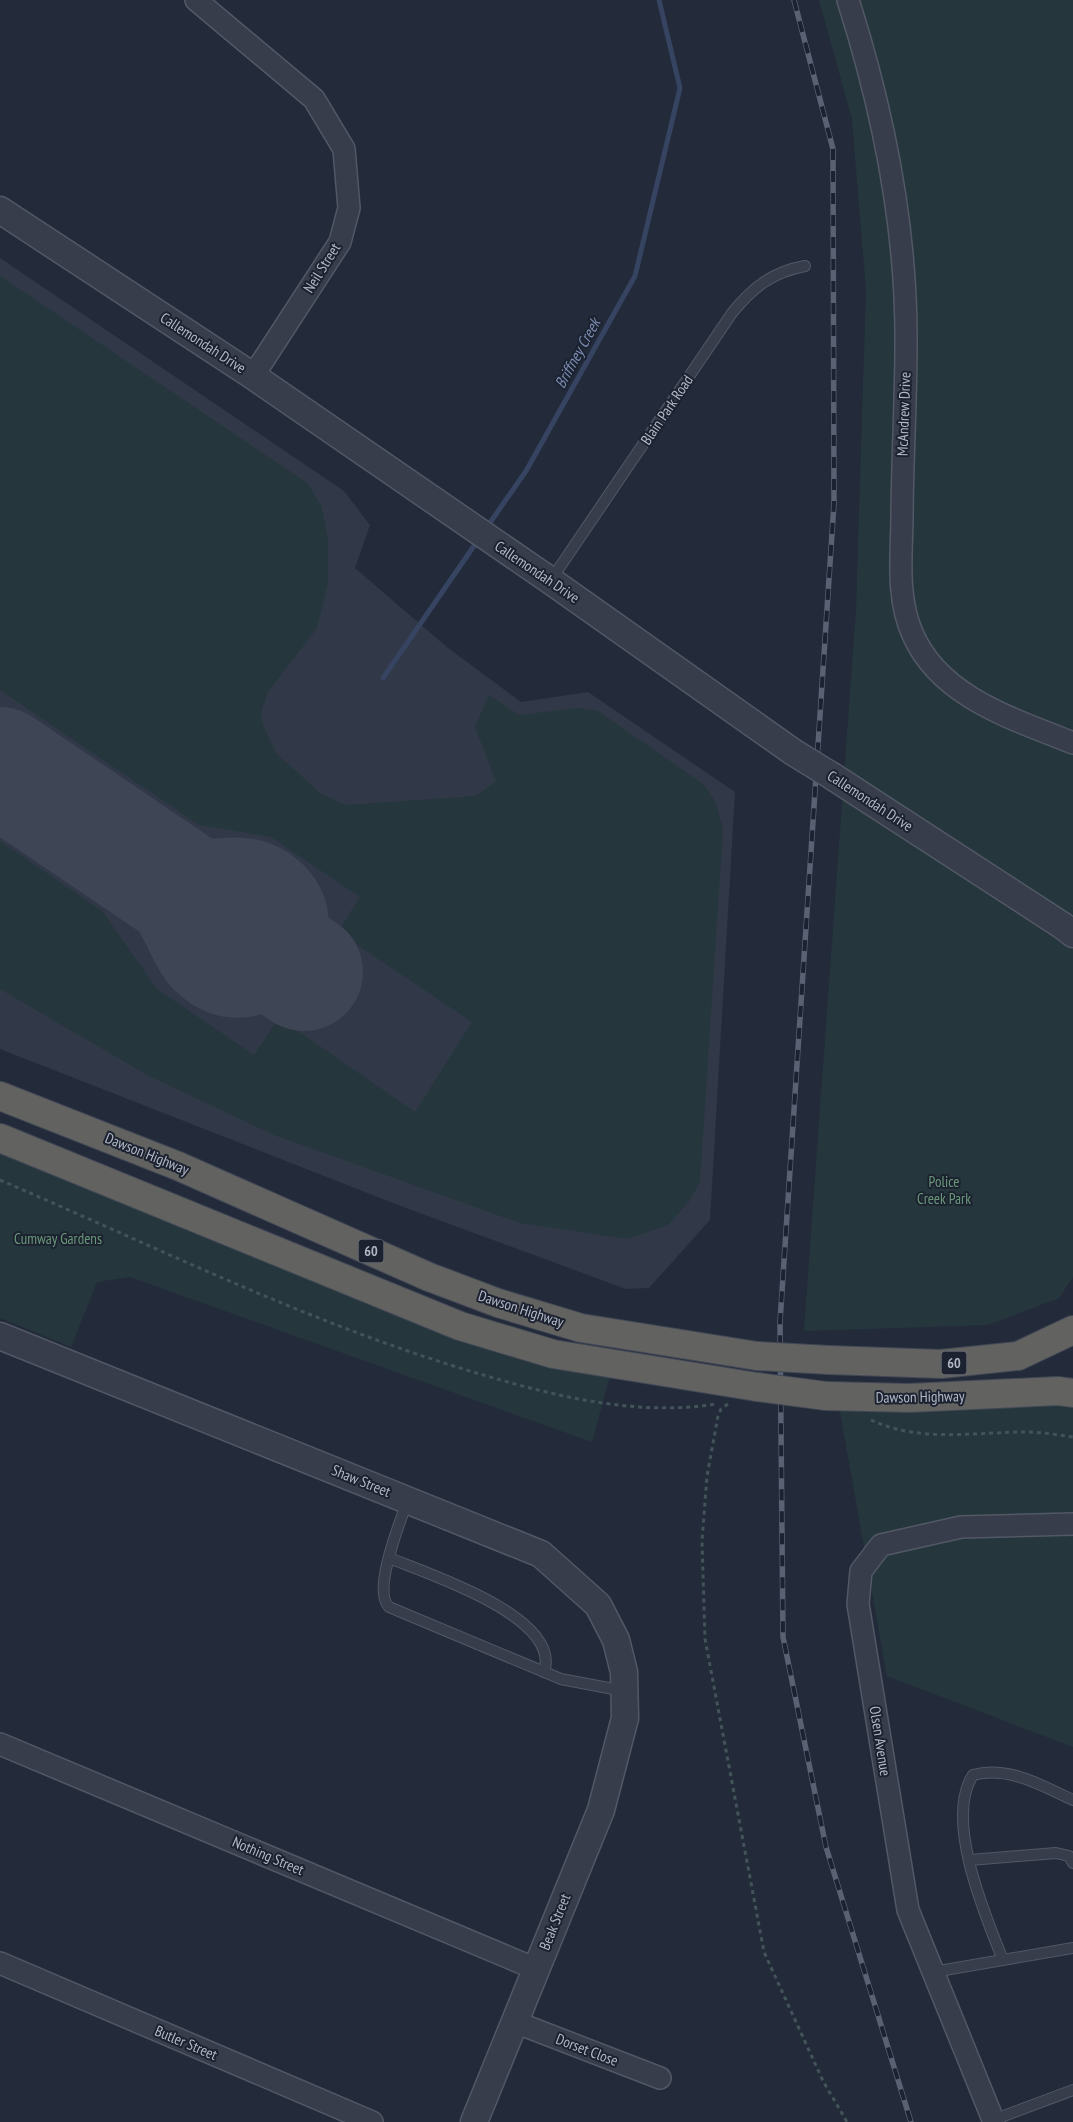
<svg xmlns="http://www.w3.org/2000/svg" width="1073" height="2122" font-family="'PT Sans Narrow',sans-serif">
	<style>
		.airport { fill: #313848 }
		.green { fill: #25373c }
		.lines { fill: none; stroke-linecap: round; stroke-linejoin: round }
		.stream { stroke: #364462; stroke-width: 5 }
		.taxiway { stroke: #3e4656; stroke-width: 48 }
		.runway { stroke: #3e4656; stroke-width: 118 }
		.service-casing { stroke: #525866; stroke-width: 12 }
		.minor-casing { stroke: #525866; stroke-width: 24 }
		.tertiary-casing { stroke: #525866; stroke-width: 29 }
		.trunk-casing { stroke: #424856; stroke-width: 30 }
		.path { stroke: #435459; stroke-width: 3; stroke-dasharray: 4 4; stroke-linecap: butt }
		.service { stroke: #373d4b; stroke-width: 10 }
		.minor { stroke: #373d4b; stroke-width: 21 }
		.tertiary { stroke: #373d4b; stroke-width: 26 }
		.trunk { stroke: #626260; stroke-width: 28 }
		.rail-casing { stroke: #596172; stroke-width: 5.5 }
		.rail { stroke: #1c2230; stroke-width: 4; stroke-dasharray: 11; stroke-linecap: butt }
		.tertiary-bridge-casing { stroke: #525866; stroke-width: 29; stroke-linecap: butt }
		.trunk-bridge-casing { stroke: #424856; stroke-width: 30; stroke-linecap: butt }
		.tertiary-bridge { stroke: #373d4b; stroke-width: 26 }
		.trunk-bridge { stroke: #626260; stroke-width: 28 }
		.labels { text-anchor: middle; stroke-width: 4; stroke-linejoin: round; paint-order: stroke }
		.shield { fill: #1c2230; stroke: #858b9a; stroke-width: 1 }
		.shield-label { font-size: 14px; font-weight: bold; fill: #b2b8c7 }
		.street-label { font-size: 15px; fill: #b2b8c7; stroke: #1c2230 }
		.park-label { font-size: 15px; fill: #699879; stroke: #1c2230 }
		.water-label { font-size: 16px; font-style: italic; fill: #7a8baf; stroke: #1c2230 }
	</style>
	<rect width="100%" height="100%" fill="#232b3b"/>
	<!-- airport -->
	<path class="airport" d="M0,258L344,491L370,525L355,568L448,648L521,702L588,692L735,792L710,1220L649,1288L626,1289L398,1205L0,1049Z"/>
	<!-- green -->
	<g class="green">
		<path d="M819,0H1073V1277L1059,1298L987,1325L804,1331L856,610L866,290L852,119Z"/>
		<path d="M0,276L307,483L321,505L328,538V584L317,628L268,692L261,712L263,725L276,753L321,794L346,805L476,796L496,781L475,727L489,695L519,715L578,708L598,711L703,784L716,803L723,830L700,1182L688,1203L668,1225L628,1239L520,1223L274,1135L149,1076L0,989V841L102,911L157,989L254,1055L279,1018L415,1112L472,1022L338,932L360,897L271,837L199,825L0,690Z"/>
		<path d="M0,1152L610,1376L592,1442L130,1277L97,1282L71,1347L0,1318Z"/>
		<path d="M1073,1403V1747L887,1676L839,1406Z"/>
	</g>
	<g class="lines">
		<!-- stream -->
		<g class="stream">
			<path d="M487,527L526,471L635,276L680,88L659,0"/>
			<path d="M383,678L478,540"/>
		</g>
		<!-- taxiway -->
		<path class="taxiway" d="M44,796L137,856C180,881 232,845 274,872C354,924 261,1040 192,974C180,962 173,944 165,929C150,902 136,875 122,848"/>
		<!-- runway -->
		<path class="runway" d="M0,766L304,972"/>
		<defs>
			<g id="service">
				<path d="M551,580L732,313C752,288 772,272 805,266"/>
				<path d="M407,1502C400,1522 372,1591 389,1607L561,1679L624,1691"/>
				<path d="M389,1558C426,1573 563,1617 544,1672"/>
				<path d="M970,1860L1056,1853L1069,1856L1073,1863"/>
				<path d="M1003,1960C985,1915 944,1819 973,1775C1008,1765 1042,1786 1073,1800"/>
				<path d="M933,1972L1073,1948"/>
				<path d="M993,2120L1073,2090"/>
			</g>
			<g id="minor">
				<path d="M196,0L314,99L344,149L349,208L340,242L253,376"/>
				<path d="M848,0C883,110 907,228 906,345C906,404 902,463 902,522C901,560 897,600 913,635C941,698 1014,719 1073,743"/>
				<path d="M0,1744L536,1969"/>
				<path d="M0,1963L372,2122"/>
				<path d="M515,2022L660,2078"/>
				<path d="M994,2122L908,1910L858,1604L861,1571L881,1545L961,1527L1073,1524"/>
			</g>
			<g id="tertiary">
				<path d="M0,210L253,376L551,581L793,752"/>
				<path d="M832,776L1063,926L1073,934"/>
				<path d="M0,1336L541,1554L598,1605L616,1640L624,1672L625,1718L601,1810L474,2122"/>
			</g>
			<g id="trunk">
				<path d="M0,1096L178,1166L429,1277L498,1303L581,1328L757,1356"/>
				<path d="M0,1138L460,1326L553,1354L757,1387"/>
				<path d="M829,1360L941,1364L1018,1356L1073,1330"/>
				<path d="M826,1396L909,1398L1058,1391L1073,1393"/>
			</g>
		</defs>
		<!-- service casing -->
		<use href="#service" class="service-casing"/>
		<!-- minor casing -->
		<use href="#minor" class="minor-casing"/>
		<!-- tertiary casing -->
		<use href="#tertiary" class="tertiary-casing"/>
		<!-- trunk casing -->
		<use href="#trunk" class="trunk-casing"/>
		<!-- path -->
		<g class="path">
			<path d="M0,1180C156,1247 309,1323 473,1372C551,1395 634,1417 716,1404"/>
			<path d="M728,1404L721,1409L718,1416L707,1476L702,1541L705,1639L764,1952L823,2081L847,2122"/>
			<path d="M871,1420C919,1443 976,1432 1027,1432C1042,1432 1058,1435 1073,1437"/>
		</g>
		<!-- service -->
		<use href="#service" class="service"/>
		<!-- minor -->
		<use href="#minor" class="minor"/>
		<!-- tertiary -->
		<use href="#tertiary" class="tertiary"/>
		<!-- trunk -->
		<use href="#trunk" class="trunk"/>
		<defs>
			<path id="rail" d="M794,0L833,149L834,503L780,1322L783,1637L826,1847L911,2122"/>
		</defs>
		<!-- rail casing -->
		<use href="#rail" class="rail-casing"/>
		<!-- rail -->
		<use href="#rail" class="rail"/>
		<defs>
			<path id="tertiary-bridge" d="M793,752L832,776"/>
			<g id="trunk-bridge">
				<path d="M757,1356L829,1360"/>
				<path d="M757,1387L826,1396"/>
			</g>
		</defs>
		<!-- tertiary-bridge casing -->
		<use href="#tertiary-bridge" class="tertiary-bridge-casing"/>
		<!-- trunk-bridge casing -->
		<use href="#trunk-bridge" class="trunk-bridge-casing"/>
		<!-- tertiary-bridge -->
		<use href="#tertiary-bridge" class="tertiary-bridge"/>
		<!-- trunk-bridge -->
		<use href="#trunk-bridge" class="trunk-bridge"/>
	</g>
	<g class="labels">
		<!-- shield labels -->
		<g class="shield">
			<rect x="358.5" y="1239.5" width="25" height="23" rx="4"/>
			<rect x="941.5" y="1351.5" width="25" height="23" rx="4"/>
		</g>
		<g class="shield-label">
			<text x="371" y="1256">60</text>
			<text x="954" y="1368">60</text>
		</g>
		<!-- street labels -->
		<g class="street-label">
			<text transform="translate(322 268) rotate(-58)" y="5">Neil Street</text>
			<text transform="translate(203 343) rotate(33)" y="5">Callemondah Drive</text>
			<text transform="translate(667 410) rotate(-56)" y="5">Blain Park Road</text>
			<text transform="translate(904 414) rotate(-88)" y="5">McAndrew Drive</text>
			<text transform="translate(537 572) rotate(34)" y="5">Callemondah Drive</text>
			<text transform="translate(870 801) rotate(33)" y="5">Callemondah Drive</text>
			<text transform="translate(147 1154) rotate(22)" y="5">Dawson Highway</text>
			<text transform="translate(521 1309) rotate(18)" y="5">Dawson Highway</text>
			<text transform="translate(920 1397) rotate(-1)" y="5">Dawson Highway</text>
			<text transform="translate(361 1481) rotate(22)" y="5">Shaw Street</text>
			<text transform="translate(880 1741) rotate(81)" y="5">Olsen Avenue</text>
			<text transform="translate(268 1856) rotate(23)" y="5">Nothing Street</text>
			<text transform="translate(555 1922) rotate(-68)" y="5">Beak Street</text>
			<text transform="translate(186 2043) rotate(23)" y="5">Butler Street</text>
			<text transform="translate(587 2050) rotate(21)" y="5">Dorset Close</text>
		</g>
		<!-- park labels -->
		<g class="park-label">
			<text x="944" y="1187">Police<tspan x="944" dy="17">Creek Park</tspan></text>
			<text x="58" y="1244">Cumway Gardens</text>
		</g>
		<!-- water labels -->
		<g class="water-label">
			<text transform="translate(577 353) rotate(-61)" y="6">Briffney Creek</text>
		</g>
	</g>
</svg>
